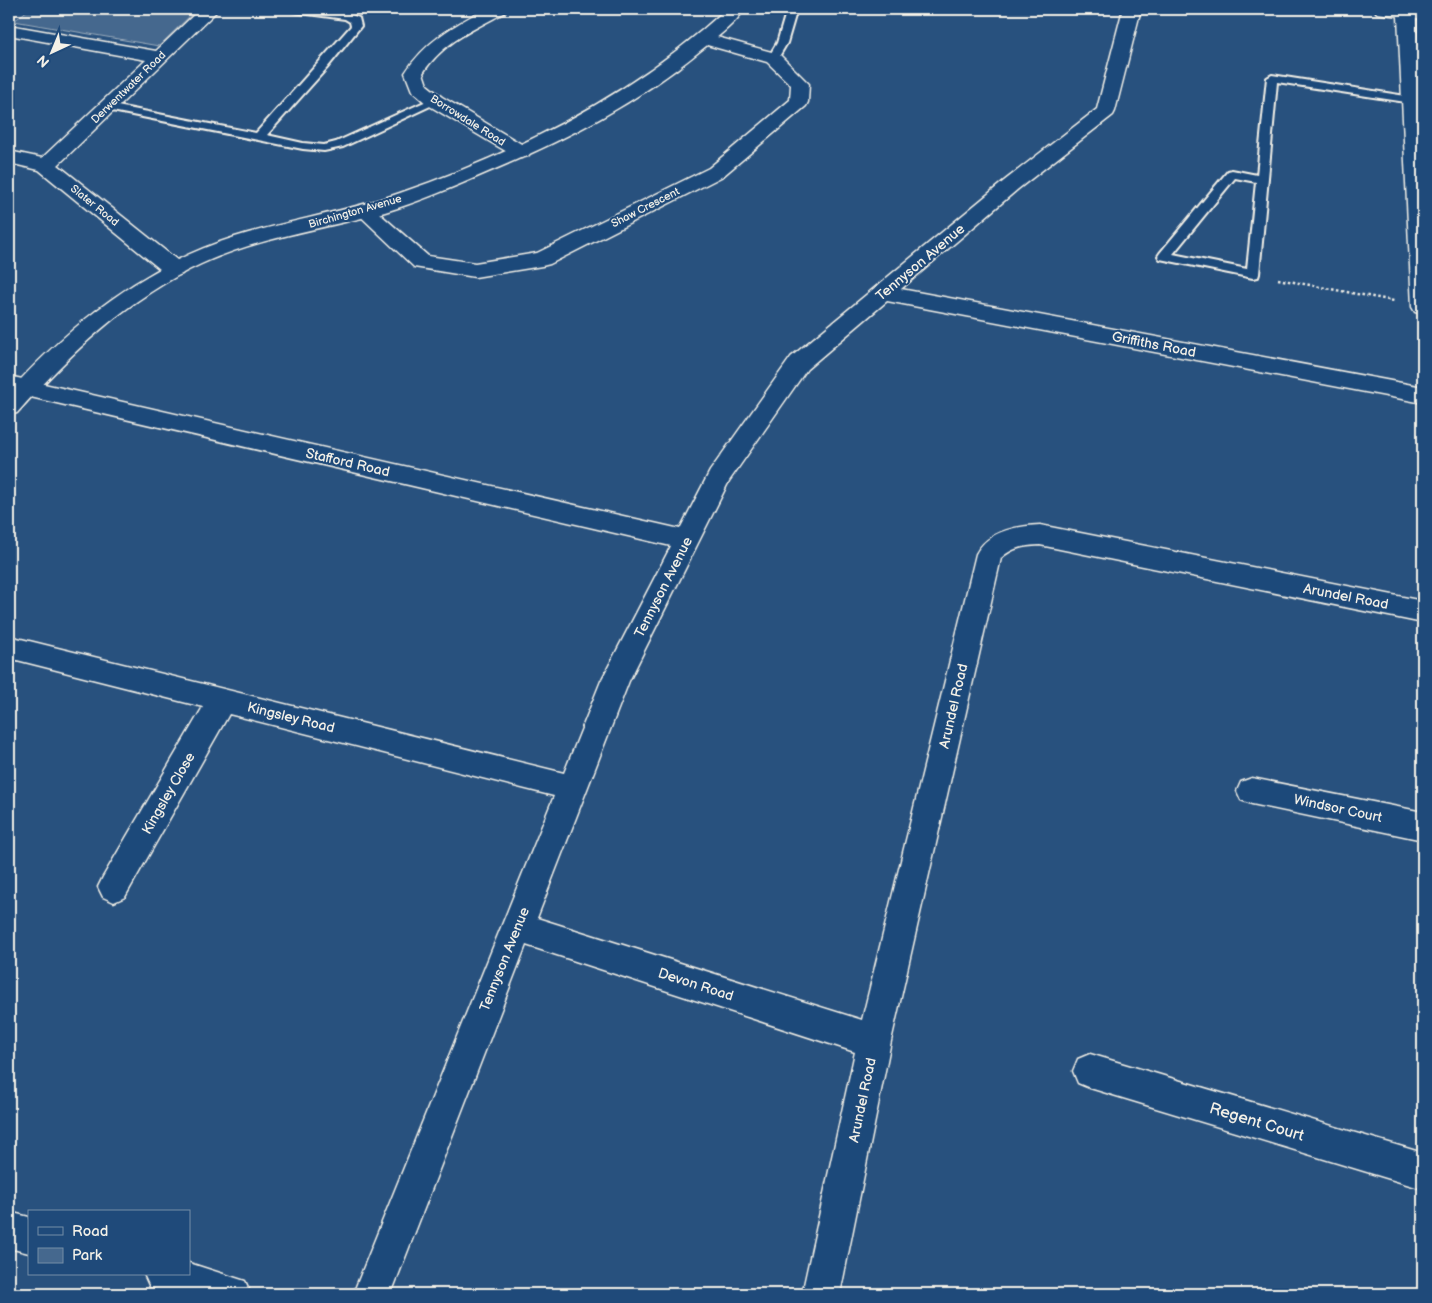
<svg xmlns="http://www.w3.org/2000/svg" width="1432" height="1303" font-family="'Balsamiq Sans',sans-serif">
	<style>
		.green { fill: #45688e; stroke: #9cacbb }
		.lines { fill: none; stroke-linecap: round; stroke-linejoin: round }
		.lane-casing { stroke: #f4f1e8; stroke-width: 4 }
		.street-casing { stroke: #f4f1e8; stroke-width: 3 }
		.secondary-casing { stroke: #f4f1e8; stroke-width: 3 }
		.path { stroke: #f4f1e8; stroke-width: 2.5; stroke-dasharray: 2.5 2.5; stroke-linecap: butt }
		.lane { fill: #1f4a7a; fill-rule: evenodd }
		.street { fill: #1f4a7a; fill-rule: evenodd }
		.secondary { fill: #1f4a7a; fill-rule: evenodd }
		.labels { text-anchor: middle; stroke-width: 4; stroke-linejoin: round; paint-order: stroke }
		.far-street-label { font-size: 11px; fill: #f4f1e8; stroke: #1f4a7a }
		.street-label { font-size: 14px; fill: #f4f1e8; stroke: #1f4a7a }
		.near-street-label { font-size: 16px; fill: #f4f1e8; stroke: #1f4a7a }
	</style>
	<rect width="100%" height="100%" fill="#28517e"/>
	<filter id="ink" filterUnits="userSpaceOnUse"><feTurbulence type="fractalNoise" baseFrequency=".02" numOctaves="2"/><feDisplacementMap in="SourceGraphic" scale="10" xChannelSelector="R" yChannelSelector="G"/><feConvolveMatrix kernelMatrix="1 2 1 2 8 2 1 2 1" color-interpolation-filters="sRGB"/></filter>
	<g filter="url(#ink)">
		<!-- green -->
		<path class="green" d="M29,9H197L159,46L14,21Z"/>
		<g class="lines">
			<defs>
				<g id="lane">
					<path d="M288,9C310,8 338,8 359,18L361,26L327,68L267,135L303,143L324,145L336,142L431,99L435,98L441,101L343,147L324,151L303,149L107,110L101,107L107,104L256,133L351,26L350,22L345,19L293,12Z"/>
					<path d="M787,9H797L787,43L777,60H769L768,58L777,43Z"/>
					<path d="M1272,75L1412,97L1418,100L1412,103L1277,82L1259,274L1258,277L1253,278L1160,259L1158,256L1160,253L1228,171L1232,170L1257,175L1267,78ZM1235,178L1256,182L1247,269L1173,254Z"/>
				</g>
				<g id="street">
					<path d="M200,9H219L58,165L182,264L185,269L182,274L174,276L166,274L39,170L9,163V151L42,158L146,60L9,35V25L156,51Z"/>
					<path d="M485,9H507L504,13C474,29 442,43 423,73L427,85L442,97L528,148L531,152L528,156L521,158L514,156L428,105L412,91L405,73C425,42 453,26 485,9Z"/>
					<path d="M1123,9H1141L1115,111L1113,115L1018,189L901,289L1423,387V403L887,301L807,369L729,481L629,681L537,918L862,1020L976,554C988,531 1016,526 1040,525L1423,601V623L1040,545C1024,546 1013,547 1001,558L891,1041L840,1294H802L855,1052L526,945L391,1294H353L554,796L229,714L125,897L114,902L103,897L98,887L103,877L203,707L9,658V636L564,773L601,681L671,546L9,392V376L680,529L710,471L791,357L1004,181L1097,109Z"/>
					<path d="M1374,9H1423V19L1416,18L1423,133V314L1415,312L1412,307L1398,16L1377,13Z"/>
					<path d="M706,34L779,54L809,84L808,102L806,106L723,176L550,264L542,266L475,277L414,267L355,211L358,207L365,205L372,207L428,256L475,263L537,253L709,168L790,100L791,85L767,62L700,43L697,39L700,35Z"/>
					<path d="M1252,778L1423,812V840L1252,804L1241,800L1237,791L1241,782Z"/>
					<path d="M1090,1054L1423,1153V1189L1090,1088L1078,1083L1073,1071L1078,1059Z"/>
					<path d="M9,1212L29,1217V1253L9,1248Z"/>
					<path d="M189,1263L245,1281L251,1294H168L150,1287L144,1274H189Z"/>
				</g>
				<path id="secondary" d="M726,9H745C734,25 716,38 701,50C637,103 565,140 488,172C454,187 421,201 385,212C324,229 259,237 201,264C128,298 70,353 17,413L9,415V392C72,323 145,265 235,237C290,220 346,212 400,193C519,152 633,95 726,9Z"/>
			</defs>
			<!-- lane casing -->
			<use href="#lane" class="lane-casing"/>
			<!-- street casing -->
			<use href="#street" class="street-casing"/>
			<!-- secondary casing -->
			<use href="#secondary" class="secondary-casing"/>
			<!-- path -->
			<path class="path" d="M1278,279L1394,301"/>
			<!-- lane -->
			<use href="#lane" class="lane"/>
			<!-- street -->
			<use href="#street" class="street"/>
			<!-- secondary -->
			<use href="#secondary" class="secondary"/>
		</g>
	</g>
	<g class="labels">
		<!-- far-street labels -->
		<g class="far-street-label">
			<text transform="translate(128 87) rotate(-44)" y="4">Derwentwater Road</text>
			<text transform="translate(468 120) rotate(32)" y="4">Borrowdale Road</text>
			<text transform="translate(95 205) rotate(39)" y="4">Slater Road</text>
			<text transform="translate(645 207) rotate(-27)" y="4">Shaw Crescent</text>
			<text transform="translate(355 211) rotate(-16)" y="4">Birchington Avenue</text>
		</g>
		<!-- street labels -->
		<g class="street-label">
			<text transform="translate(920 262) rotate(-40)" y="5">Tennyson Avenue</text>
			<text transform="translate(1154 344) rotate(11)" y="5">Griffiths Road</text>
			<text transform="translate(348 462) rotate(13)" y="5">Stafford Road</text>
			<text transform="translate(663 587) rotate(-63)" y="5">Tennyson Avenue</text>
			<text transform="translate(1346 596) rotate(11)" y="5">Arundel Road</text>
			<text transform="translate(953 706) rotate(-77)" y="5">Arundel Road</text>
			<text transform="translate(291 717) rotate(14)" y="5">Kingsley Road</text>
			<text transform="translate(168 793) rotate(-60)" y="5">Kingsley Close</text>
			<text transform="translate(1338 808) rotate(12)" y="5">Windsor Court</text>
			<text transform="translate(504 959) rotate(-68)" y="5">Tennyson Avenue</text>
			<text transform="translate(696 984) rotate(18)" y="5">Devon Road</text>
			<text transform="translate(862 1100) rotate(-78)" y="5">Arundel Road</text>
		</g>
		<!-- near-street labels -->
		<g class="near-street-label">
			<text transform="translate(1257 1121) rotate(17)" y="6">Regent Court</text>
		</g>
	</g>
	<!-- margin -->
	<rect width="1432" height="1303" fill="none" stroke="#1f4a7a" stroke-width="30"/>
	<rect x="15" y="15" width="1402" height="1273" fill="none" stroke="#f4f1e8" stroke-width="2" filter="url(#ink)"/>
	<!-- legend -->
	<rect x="28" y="1210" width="162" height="65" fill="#1f4a7a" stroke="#748da6"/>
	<rect x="38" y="1227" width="25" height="8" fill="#1f4a7a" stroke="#748da6"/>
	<text x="72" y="1236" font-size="15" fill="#f4f1e8">Road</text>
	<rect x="38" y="1248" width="25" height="15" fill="#45688e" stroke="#748da6"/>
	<text x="72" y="1260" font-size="15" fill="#f4f1e8">Park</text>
	<!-- north arrow -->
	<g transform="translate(52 52) rotate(224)" stroke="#1f4a7a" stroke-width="4" paint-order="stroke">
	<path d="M0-4L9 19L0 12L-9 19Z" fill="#f4f1e8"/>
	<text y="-8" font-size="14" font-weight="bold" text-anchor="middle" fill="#f4f1e8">N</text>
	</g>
</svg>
